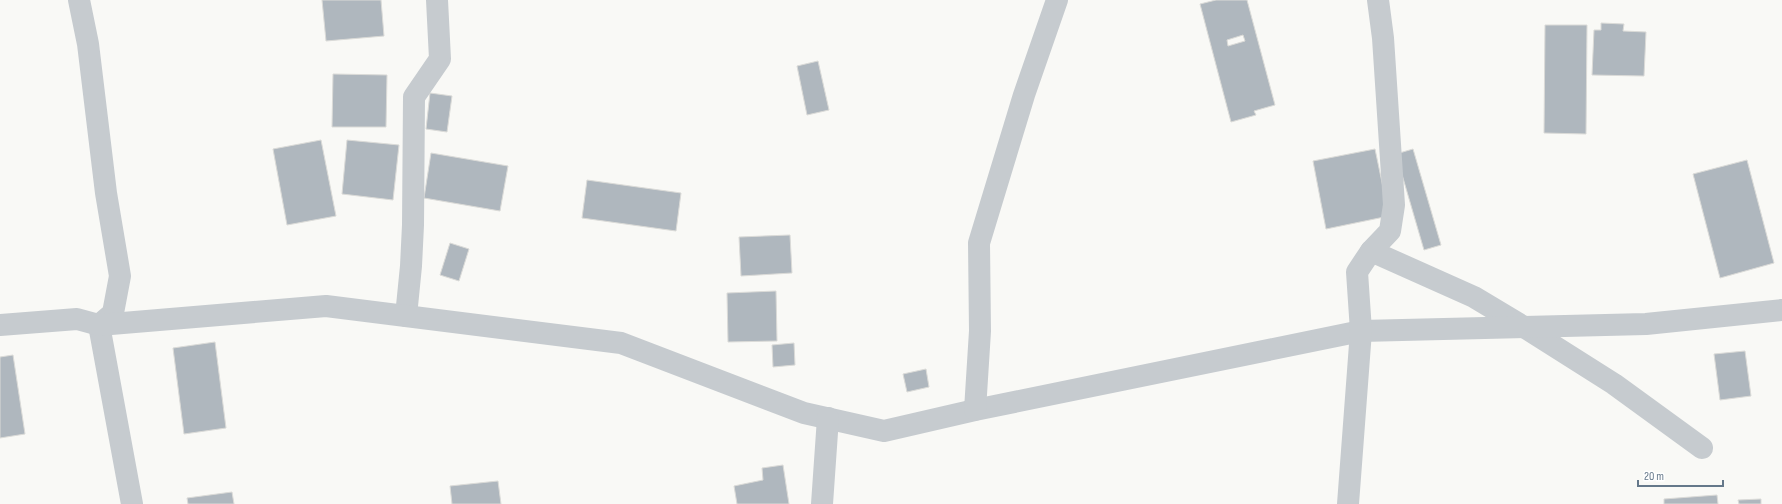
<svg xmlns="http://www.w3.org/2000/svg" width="1782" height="504" font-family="'Sofia Sans Condensed',sans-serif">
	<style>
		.building { fill: #afb7be; stroke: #dbdbd8; fill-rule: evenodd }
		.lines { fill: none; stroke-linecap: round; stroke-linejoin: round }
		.street { stroke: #c6cbcf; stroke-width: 22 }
	</style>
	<rect width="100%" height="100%" fill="#f9f9f6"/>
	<!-- building -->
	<g class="building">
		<path d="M322,0H381L384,36L326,41Z"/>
		<path d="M1216,0H1247L1275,105L1254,111L1256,115L1231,122L1200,4ZM1243,35L1245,41L1228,46L1227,40Z"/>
		<path d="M1601,23L1624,24L1623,31L1646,32L1644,76L1592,75L1594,30H1601Z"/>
		<path d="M1545,25H1587L1586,134L1544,133Z"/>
		<path d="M818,61L829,110L807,115L797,66Z"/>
		<path d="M333,74L387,75L386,127H332Z"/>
		<path d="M430,93L452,96L447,132L426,129Z"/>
		<path d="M321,140L336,216L287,225L273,149Z"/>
		<path d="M347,140L399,145L393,200L342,194Z"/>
		<path d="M1375,149L1389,216L1326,229L1313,161Z"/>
		<path d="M1413,149L1441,245L1424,250L1396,154Z"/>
		<path d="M431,153L508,166L500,211L424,198Z"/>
		<path d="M1747,160L1774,263L1720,278L1693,174Z"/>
		<path d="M587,180L681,193L676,231L582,218Z"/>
		<path d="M790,235L792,273L741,276L739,237Z"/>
		<path d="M450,243L469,249L459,281L440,275Z"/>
		<path d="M776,291L777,341L728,342L727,293Z"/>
		<path d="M215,342L226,428L184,434L173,348Z"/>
		<path d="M794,343L795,365L773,367L772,345Z"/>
		<path d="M1745,351L1751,396L1720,400L1714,354Z"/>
		<path d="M13,355L25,434L0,438V357Z"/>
		<path d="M926,369L929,387L907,392L903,374Z"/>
		<path d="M783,465L789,504H737L734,486L763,480L762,468Z"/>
		<path d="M498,481L501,504H452L450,486Z"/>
		<path d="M232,492L234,504H188L187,498Z"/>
		<path d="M1717,495L1718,504H1664V499Z"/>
		<path d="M1761,499V504H1739L1738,500Z"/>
	</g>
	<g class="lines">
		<!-- street -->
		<g class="street">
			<path d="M79,0L88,44L106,193L120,276L113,313L99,325L132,504"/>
			<path d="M1371,251L1474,297L1524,327L1614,384L1702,448"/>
			<path d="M406,316L411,266L413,225L414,97L440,59L437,0"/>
			<path d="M0,325L77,319L99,325L326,306L621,343L804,413L884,431L975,410L1361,331L1646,324L1782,310"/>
			<path d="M975,410L980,331L979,243L1024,95L1057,0"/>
			<path d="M822,504L828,418"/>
			<path d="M1348,504L1361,331L1357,272L1371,251L1390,231L1394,205L1383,38L1378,0"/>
		</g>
	</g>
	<!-- scale -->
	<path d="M1638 480v6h85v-6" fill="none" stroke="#65788a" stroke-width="2"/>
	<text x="1644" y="480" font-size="12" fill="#65788a" stroke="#ffffff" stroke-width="3" paint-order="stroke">20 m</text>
</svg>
